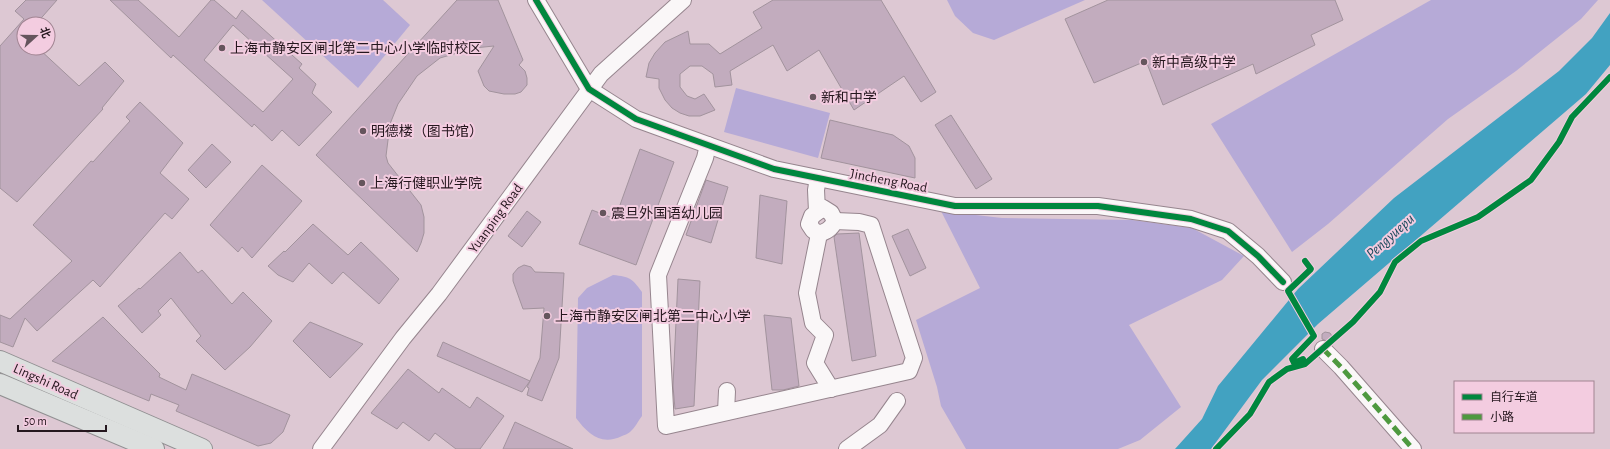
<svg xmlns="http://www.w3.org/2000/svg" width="1610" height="449" font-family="'Alegreya Sans','Noto Sans SC',sans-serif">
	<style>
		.green { fill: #b6aad7 }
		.water { fill: #42a2c1 }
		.building { fill: #c2acbe; stroke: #a2939d; fill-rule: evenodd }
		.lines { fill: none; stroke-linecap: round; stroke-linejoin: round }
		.minor-casing { stroke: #96858e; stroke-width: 18 }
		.major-casing { stroke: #919092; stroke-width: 22 }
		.minor { stroke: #faf7f8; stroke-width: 16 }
		.major { stroke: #dcdfde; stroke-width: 20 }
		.quiet { stroke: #4e993f; stroke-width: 5; stroke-dasharray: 10 5; stroke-linecap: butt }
		.cycleway-casing { stroke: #f3cce0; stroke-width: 8 }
		.cycleway { stroke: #00873e; stroke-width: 6 }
		.poi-dot { fill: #65555d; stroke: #f3cce0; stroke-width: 1.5 }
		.labels { text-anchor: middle; stroke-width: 4; stroke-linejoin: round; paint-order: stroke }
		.poi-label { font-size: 14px; fill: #25171e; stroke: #f3cce0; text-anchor: start }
		.street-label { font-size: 14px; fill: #25171e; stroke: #f3cce0 }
		.water-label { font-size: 15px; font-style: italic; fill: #1c4b5d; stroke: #f3cce0 }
	</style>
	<rect width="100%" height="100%" fill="#ddc8d3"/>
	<!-- green -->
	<g class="green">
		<path d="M262,0H383L410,25L358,88Z"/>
		<path d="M947,0H1085L994,40L973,33L955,16Z"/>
		<path d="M1431,0H1598L1581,19L1516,71L1448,119L1328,224L1292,252L1211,124Z"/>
		<path d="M736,88L830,113L818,158L724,132Z"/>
		<path d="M941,211L1002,218L1132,220L1192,228L1244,256L1222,280L1129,325L1181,407L1140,440L1118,449H966L941,406L937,387L916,320L980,288Z"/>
		<path d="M613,275C630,277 632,278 642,292V416C638,421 635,428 630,432C628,434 624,435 622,436C601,446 588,434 576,418L578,298L587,288Z"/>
	</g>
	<!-- water -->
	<path class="water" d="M1610,13V65L1586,94L1318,324L1262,380L1211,449H1175L1202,419L1218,386L1298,289L1394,198L1559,71L1592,38Z"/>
	<!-- building -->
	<g class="building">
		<path d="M26,0H57L36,24H24V48H38L79,86L105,62L124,81L102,108L103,109L17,202L0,188V46L24,19L15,11Z"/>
		<path d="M110,0H138L179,37L211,0H214L236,19L242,10L302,64L299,68L316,84L312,93L332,112L299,146L282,130L272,141L254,124L252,127L173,55L171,58ZM233,25L293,79L263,112L204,60Z"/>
		<path d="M457,0H498L523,60L519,65L525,71L527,78V85L521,92L515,94H504L489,91L484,86L478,71L494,46L474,48L440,58L417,76L398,104L390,124L386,156L388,163L421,205L424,217V233L421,243L417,252L316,155Z"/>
		<path d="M773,0H881L936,92L921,102L904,76L854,110L819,50L787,71L773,45L730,71L732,85L715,87L713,74L702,66H690L680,74V87L687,96L695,99L704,94L715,110L700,116H689L680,113L672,108L665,100L659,88V79L646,77L649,63L655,53L665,42L688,31L690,44H709L720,54L762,28L753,12Z"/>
		<path d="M1108,0H1335L1343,20L1311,35L1315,45L1256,74L1253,64L1163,105L1146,61L1094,83L1065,19Z"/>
		<path d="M140,102L183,143L160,173L189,199L172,219L165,213L100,287L93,280L37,331L25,318L13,347L0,342V315L10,319L72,261L33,225L91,161L93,162L130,121L126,117Z"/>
		<path d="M951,115L992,179L976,189L935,125Z"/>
		<path d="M830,120L893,135L909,146L915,158V178L821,158Z"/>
		<path d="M212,144L231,162L206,188L188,170Z"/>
		<path d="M640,149L674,162L636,265L579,244L592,210L615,219Z"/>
		<path d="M262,165L302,201L252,258L242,247L238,252L210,225Z"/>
		<path d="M706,180L728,187L711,243L686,235Z"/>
		<path d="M760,195L787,201L782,264L756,258Z"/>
		<path d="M527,211L541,222L522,247L508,236Z"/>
		<path d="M313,224L348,255L361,242L399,279L379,304L343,272L332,284L309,263L293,282L278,275L268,266L284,251L285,252Z"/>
		<path d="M908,229L926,268L910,276L892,236Z"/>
		<path d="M859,233L876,356L852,361L834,237L837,234Z"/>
		<path d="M180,252L198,273L202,270L230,302L232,304L243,292L272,321L250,347L225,370L196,341L201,336L171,298L158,311L161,315L142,333L118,306L139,288L140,289Z"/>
		<path d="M524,265L531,267L535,272L564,273L559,358L542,401L527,395L529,388L527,387L530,381L522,392L437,356L443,342L530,381L540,358L544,308L523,309L513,281V274L518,268Z"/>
		<path d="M678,279L700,281L694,406L675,409L673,386Z"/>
		<path d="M764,315L791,318L799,386L783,390H772Z"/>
		<path d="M103,317L160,374L159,377L186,390L192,374L290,415L283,432L271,443L258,446L176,411L179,405L151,394L149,401L52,361Z"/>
		<path d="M310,322L363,344L330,378L293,341Z"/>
		<path d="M1325,332L1330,333L1332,336V339L1329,342L1322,339V334Z"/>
		<path d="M408,369L439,393L442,388L470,408L477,397L504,416L480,449H456L435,433L429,441L403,422L397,429L371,413Z"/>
		<path d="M515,422L573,449H503Z"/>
	</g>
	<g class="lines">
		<defs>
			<g id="minor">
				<path d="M536,0L589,89L636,119L774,169L955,206H1098L1191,219L1228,231L1258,256L1283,282"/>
				<path d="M708,145L705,158L658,275L666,426L909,371L914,358L871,225L859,222L835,221"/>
				<path d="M823,208L831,213L835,221C831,229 827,231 819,234L813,230L809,224L812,216Z"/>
				<path d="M817,211L816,190L818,178"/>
				<path d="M819,234L807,293L813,323L825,335L815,363L831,389"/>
				<path d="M1323,349L1341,367L1413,449"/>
				<path d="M726,412L727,391"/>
				<path d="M321,449L403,338L439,294L601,74L683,0"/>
				<path d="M847,449L880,425L897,401"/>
			</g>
			<g id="major">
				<path d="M0,361L202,449"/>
				<path d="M0,384L154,449"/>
			</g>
		</defs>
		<!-- minor casing -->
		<use href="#minor" class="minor-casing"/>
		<!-- major casing -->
		<use href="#major" class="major-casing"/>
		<!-- minor -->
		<use href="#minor" class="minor"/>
		<!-- major -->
		<use href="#major" class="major"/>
		<!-- quiet -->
		<path class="quiet" d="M1323,349L1341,367L1413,449"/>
		<defs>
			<g id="cycleway">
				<path d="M536,0L589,89L636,119L774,169L955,206H1098L1191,219L1228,231L1258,256L1283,282"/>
				<path d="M1303,359L1294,363L1292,359L1314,336L1288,291L1311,269L1305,261"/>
				<path d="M1216,449L1250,414L1269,382L1287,369L1305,364L1353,322L1380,292L1395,262L1421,241L1478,217L1531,180L1559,142L1572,117L1610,77"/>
			</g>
		</defs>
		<!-- cycleway casing -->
		<use href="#cycleway" class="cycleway-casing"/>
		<!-- cycleway -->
		<use href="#cycleway" class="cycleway"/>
	</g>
	<!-- markers -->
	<g class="poi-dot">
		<circle cx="222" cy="48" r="4"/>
		<circle cx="1144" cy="62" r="4"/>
		<circle cx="813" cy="97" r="4"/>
		<circle cx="363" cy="131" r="4"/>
		<circle cx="362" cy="183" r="4"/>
		<circle cx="603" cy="213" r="4"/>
		<circle cx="547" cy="316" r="4"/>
	</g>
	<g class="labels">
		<!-- poi labels -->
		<g class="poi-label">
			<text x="230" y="53">上海市静安区闸北第二中心小学临时校区</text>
			<text x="1152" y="67">新中高级中学</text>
			<text x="821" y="102">新和中学</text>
			<text x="371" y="136">明德楼（图书馆）</text>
			<text x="370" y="188">上海行健职业学院</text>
			<text x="611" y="218">震旦外国语幼儿园</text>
			<text x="555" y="321">上海市静安区闸北第二中心小学</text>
		</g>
		<!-- street labels -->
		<g class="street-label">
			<text transform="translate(889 180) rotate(11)" y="5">Jincheng Road</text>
			<text transform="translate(495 218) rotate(-54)" y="5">Yuanping Road</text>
			<text transform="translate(46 381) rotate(24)" y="5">Lingshi Road</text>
		</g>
		<!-- water labels -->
		<g class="water-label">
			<text transform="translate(1390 236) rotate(-42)" y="5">Pengyuepu</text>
		</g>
	</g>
	<!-- legend -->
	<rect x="1454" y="381" width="140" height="52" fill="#f3cce0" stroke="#a18492"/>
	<rect x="1462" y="394" width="20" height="6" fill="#00873e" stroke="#a18492"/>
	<text x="1490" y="401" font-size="12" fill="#25171e">自行车道</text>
	<rect x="1462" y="414" width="20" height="6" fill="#4e993f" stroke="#a18492"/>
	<text x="1490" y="421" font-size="12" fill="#25171e">小路</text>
	<!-- north arrow -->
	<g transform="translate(36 36) rotate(69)"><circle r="19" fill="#f3cce0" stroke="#a18492"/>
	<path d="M0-3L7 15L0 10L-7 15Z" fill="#65555d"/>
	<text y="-6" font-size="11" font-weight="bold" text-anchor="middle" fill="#25171e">北</text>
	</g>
	<!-- scale -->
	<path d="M18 425v6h88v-6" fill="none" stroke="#25171e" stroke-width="2"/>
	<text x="24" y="425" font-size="12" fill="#25171e" stroke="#f3cce0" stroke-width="3" paint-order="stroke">50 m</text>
</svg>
